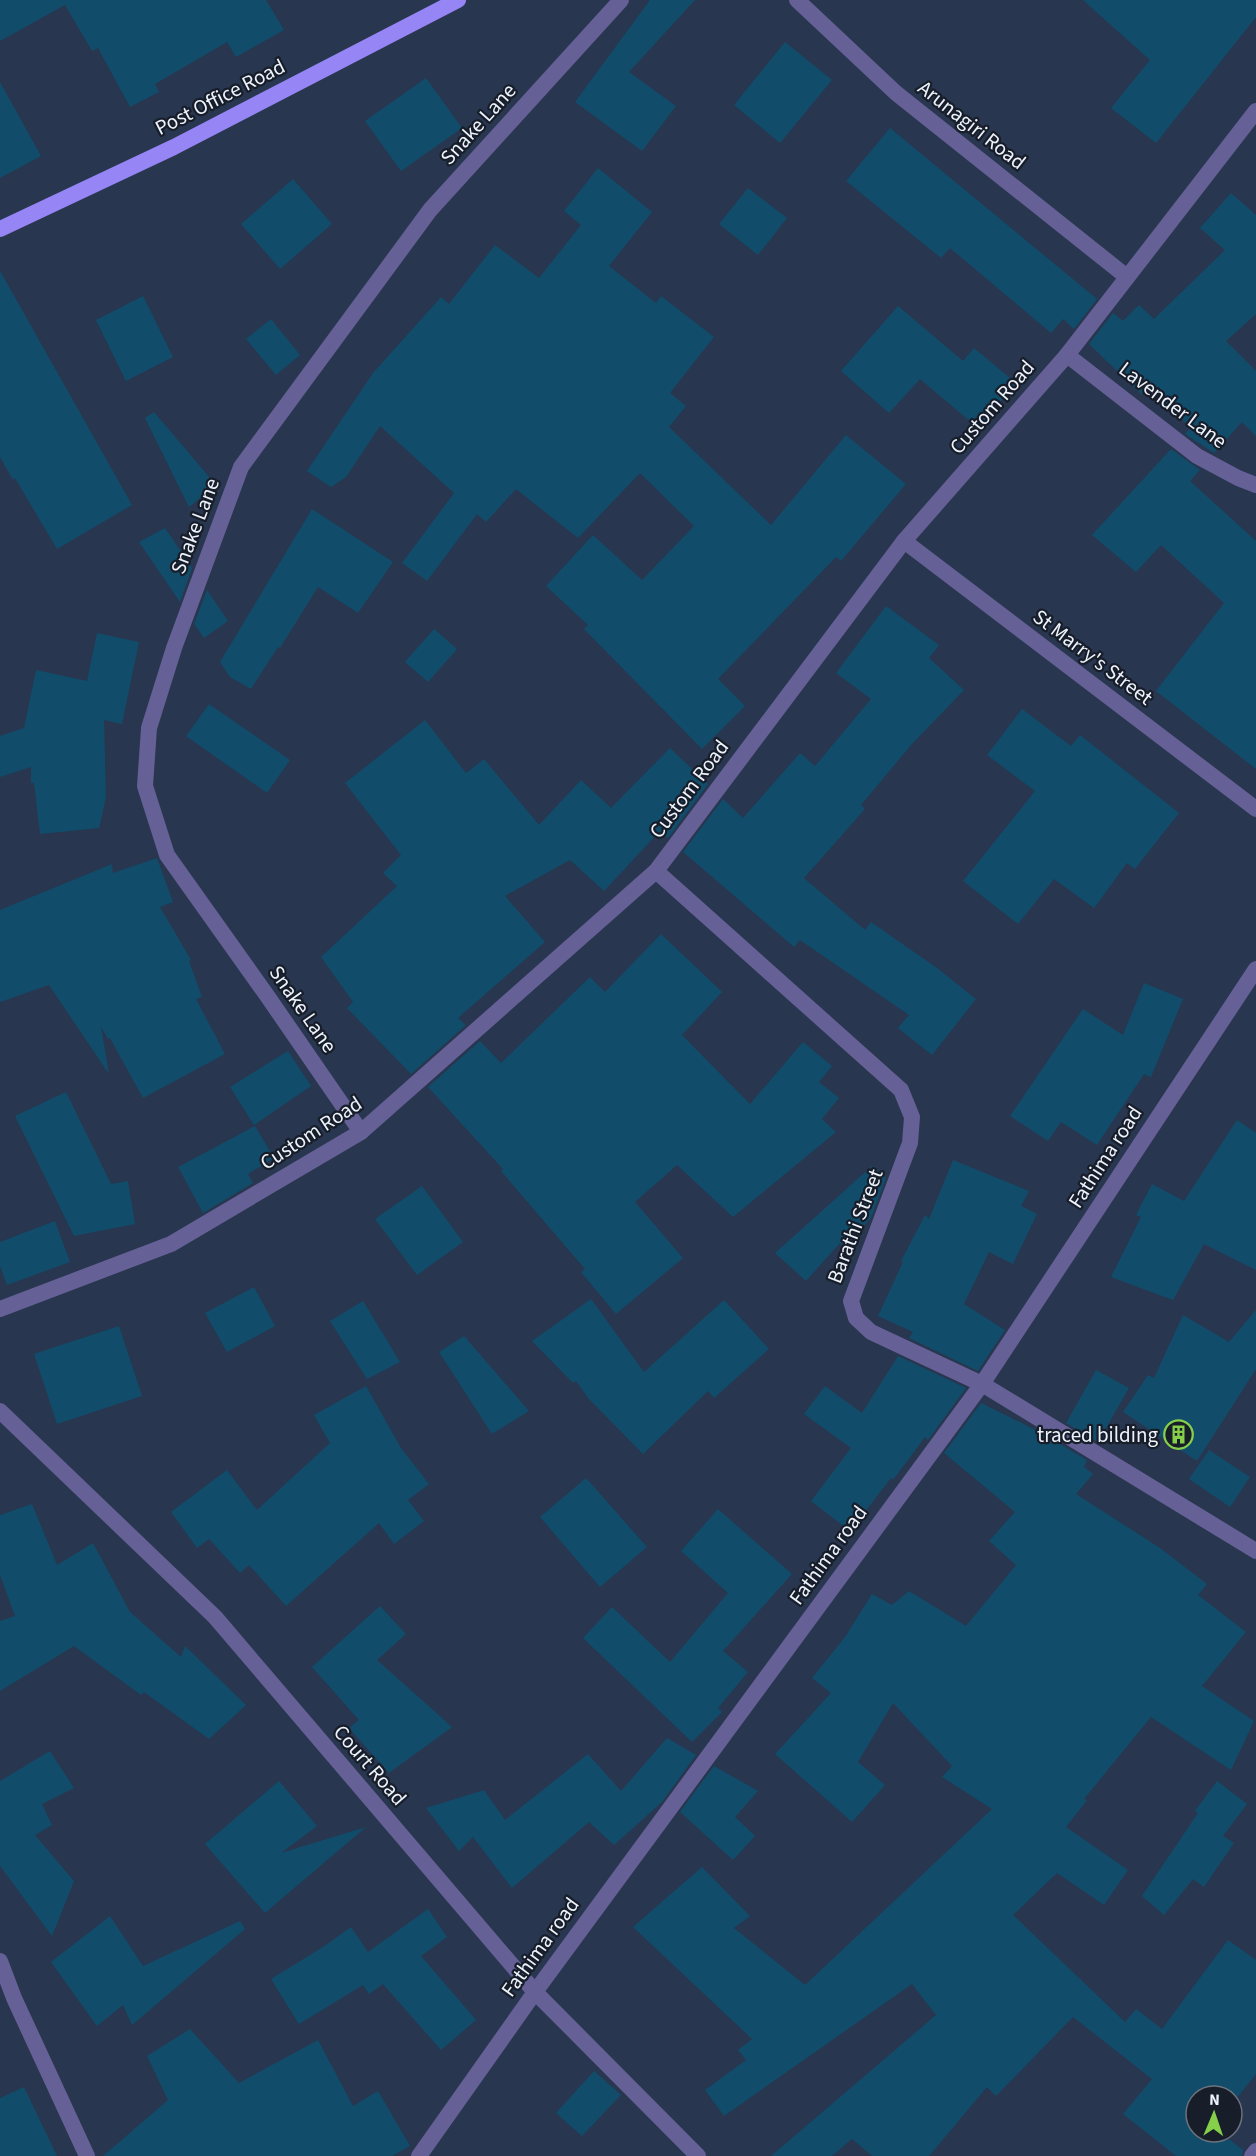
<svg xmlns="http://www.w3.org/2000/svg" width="1256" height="2156" font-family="'Source Sans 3',sans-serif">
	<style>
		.building { fill: #114d6b }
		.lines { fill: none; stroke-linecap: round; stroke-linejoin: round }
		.service { stroke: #656096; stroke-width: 16 }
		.minor { stroke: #656096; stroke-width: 16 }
		.tertiary { stroke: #656096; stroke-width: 16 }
		.primary { stroke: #9585f5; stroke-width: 16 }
		.labels { text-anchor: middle; stroke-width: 4.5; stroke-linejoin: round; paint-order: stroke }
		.street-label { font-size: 21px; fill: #edf3fc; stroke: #171d29 }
		.poi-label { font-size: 21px; fill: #edf3fc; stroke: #171d29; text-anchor: end }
	</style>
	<rect width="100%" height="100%" fill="#28364f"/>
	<!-- building -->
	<g class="building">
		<path d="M0,0H266L284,30L236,57L227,42L155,84L159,92L130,107L98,48L92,51L65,5L0,41Z"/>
		<path d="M650,0H695L629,72L676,106L642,151L575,102Z"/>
		<path d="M1083,0H1256V17L1156,143L1111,108L1150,60Z"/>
		<path d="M785,42L832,80L780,143L734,105Z"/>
		<path d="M426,78L462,128L401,171L365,121Z"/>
		<path d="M0,82L41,156L0,178Z"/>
		<path d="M890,128L1097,299L1074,329L1063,319L1051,333L950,248L941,258L846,181Z"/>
		<path d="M598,168L652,212L609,266L656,303L661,296L714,337L670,393L686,406L669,427L771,525L846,435L906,484L841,561L836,557L718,679L745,706L702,749L584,629L588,625L546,586L593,535L642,580L694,526L640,473L578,538L516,489L486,522L477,514L427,581L402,563L454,493L380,426L346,477L331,487L307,471L373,373L441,297L449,304L495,245L539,278L581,225L564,211Z"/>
		<path d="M293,179L332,224L280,269L241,224Z"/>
		<path d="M748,188L787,218L758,255L719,224Z"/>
		<path d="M1231,193L1256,215V314L1226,341L1256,371V436L1242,422L1214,453L1185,434L1191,427L1146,389L1141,394L1089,344L1113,313L1123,321L1139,305L1154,319L1225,250L1200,228Z"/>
		<path d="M0,271L132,505L57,549L15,478L13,480L0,457Z"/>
		<path d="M143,296L173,357L126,381L96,320Z"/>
		<path d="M898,306L963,361L974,348L1016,383L978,428L920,379L889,413L841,371Z"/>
		<path d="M271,319L300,355L276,375L246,339Z"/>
		<path d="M154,412L216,485L189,507L145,418Z"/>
		<path d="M1171,449L1200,470L1190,481L1256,541V769L1156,691L1224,603L1161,545L1136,572L1092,535Z"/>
		<path d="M312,509L393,562L358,613L318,587L280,648L278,647L251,689L230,677L220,662Z"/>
		<path d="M165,528L192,568L180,602L139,542Z"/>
		<path d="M207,590L228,621L204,638L194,624Z"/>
		<path d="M886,606L939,645L929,658L964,690L912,744L861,805L865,809L804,878L865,930L871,922L937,968L976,999L932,1055L898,1028L909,1015L800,940L794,947L683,852L723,799L743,818L800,753L815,766L871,699L836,673Z"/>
		<path d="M434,629L457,649L428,682L405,662Z"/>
		<path d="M97,633L139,642L122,724L104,720L106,797L99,828L40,834L34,783H31V767L0,777V736L24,728L36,670L87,681Z"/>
		<path d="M209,704L290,760L267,793L186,736Z"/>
		<path d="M1022,709L1071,746L1080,735L1179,813L1135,869L1127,863L1094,908L1054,879L1018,924L963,881L1035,791L987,755Z"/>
		<path d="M425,720L466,773L484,759L539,825L581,780L611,808L670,748L708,784L668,838L659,832L604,891L570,860L505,896L545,942L458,1018L466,1025L411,1074L347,1008L353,1002L321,957L397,886L383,873L401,855L345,783Z"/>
		<path d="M157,858L173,902L160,907L191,960L189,961L202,997L196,999L225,1054L143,1098L110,1038L108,1039L101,1027L109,1074L49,985L0,1002V910L112,864L113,873Z"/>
		<path d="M661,934L722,992L682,1035L750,1104L803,1042L832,1066L819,1082L839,1098L822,1119L836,1132L733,1217L677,1165L635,1202L683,1258L616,1314L581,1272L585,1269L501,1171L503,1169L428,1087L480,1041L501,1063L590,977L605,992Z"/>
		<path d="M1144,983L1183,999L1151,1077L1144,1074L1097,1145L1061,1122L1048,1141L1010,1116L1083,1009L1123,1035Z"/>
		<path d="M288,1051L311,1086L254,1125L230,1087Z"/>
		<path d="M66,1092L111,1184L128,1181L135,1224L74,1236L15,1116Z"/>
		<path d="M1237,1120L1256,1133V1270L1204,1244L1173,1300L1111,1277L1141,1217L1136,1215L1152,1184L1184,1201Z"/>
		<path d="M255,1126L274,1158L248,1174L253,1183L203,1213L178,1167Z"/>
		<path d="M953,1160L1029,1191L1021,1206L1037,1214L1013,1264L989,1252L964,1304L1005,1330L978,1371L909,1338L913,1332L878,1316L903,1262L901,1261L925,1215L929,1219Z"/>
		<path d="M872,1166L886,1178L871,1218L844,1247L840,1243L806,1281L775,1253Z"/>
		<path d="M422,1186L463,1242L417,1275L375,1219Z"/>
		<path d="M55,1221L70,1262L7,1285L0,1266V1242Z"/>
		<path d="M254,1287L275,1326L227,1352L205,1313Z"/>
		<path d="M591,1299L644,1372L724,1300L769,1349L714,1398L708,1391L643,1454L588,1398L576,1381L573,1383L532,1341Z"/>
		<path d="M363,1301L400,1362L367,1379L330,1321Z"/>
		<path d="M1256,1310V1369L1197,1461L1123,1412L1148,1375L1154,1378L1183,1315L1229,1342Z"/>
		<path d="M119,1326L142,1396L57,1424L34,1354Z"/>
		<path d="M464,1336L529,1411L492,1434L439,1352Z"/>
		<path d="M898,1356L966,1388L928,1440L925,1437L893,1480L891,1478L850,1531L811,1501L851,1448L804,1414L825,1386L862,1413Z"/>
		<path d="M1096,1370L1129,1388L1098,1442L1066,1423Z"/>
		<path d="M366,1386L401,1448L429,1484L408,1500L424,1521L394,1544L379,1523L286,1606L249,1565L240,1573L209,1539L197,1548L171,1512L227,1470L257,1510L330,1443L314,1415Z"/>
		<path d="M981,1403L1038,1431L1087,1460L1084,1467L1093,1474L1076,1494L1160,1548L1207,1584L1198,1595L1246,1632L1202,1686L1254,1721L1231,1770L1151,1717L1084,1799L1087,1800L1066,1827L1128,1870L1104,1905L1057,1873L1013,1915L1125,2022L1136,2009L1162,2029L1228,1940L1256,1960V2074L1232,2104V2096H1196V2132H1220L1243,2150L1242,2156H1176L1123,2114L1152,2079L1073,2017L996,2096L987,2087L929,2156H872L852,2139L832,2156H771L936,2015L912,1984L724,2116L705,2090L746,2060L738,2050L752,2039L633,1927L702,1867L750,1916L734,1928L805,1985L992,1809L942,1777L952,1766L893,1703L858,1762L885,1785L852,1822L775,1754L831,1693L812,1678L845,1637L872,1594L892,1605L909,1591L966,1626L1016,1565L989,1541L1015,1512L944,1453Z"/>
		<path d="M1209,1450L1250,1477L1230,1507L1189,1479Z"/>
		<path d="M586,1478L647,1547L600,1587L540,1517Z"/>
		<path d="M32,1504L57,1565L93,1543L130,1612L181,1657L185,1646L246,1705L209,1739L144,1692L141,1695L74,1646L0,1691V1621L15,1616L0,1575V1515Z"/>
		<path d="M718,1509L792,1574L723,1651L748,1672L718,1708L722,1712L692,1742L583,1638L612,1607L670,1662L728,1593L681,1551Z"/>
		<path d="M380,1606L406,1634L377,1660L452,1727L389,1773L349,1728L359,1720L312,1667Z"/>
		<path d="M667,1738L696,1755L662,1802L614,1845L589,1822L512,1888L473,1837L459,1851L426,1808L484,1790L505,1820L588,1754L621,1791Z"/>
		<path d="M50,1751L74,1788L42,1804L52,1825L35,1835L74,1881L52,1936L0,1866V1781Z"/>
		<path d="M714,1766L758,1791L735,1817L755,1836L733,1860L680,1812Z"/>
		<path d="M279,1781L317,1826L281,1853L366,1827L265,1913L205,1844Z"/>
		<path d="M1217,1781L1247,1804L1223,1836L1234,1843L1204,1887L1193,1879L1164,1915L1142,1896L1198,1813L1195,1811Z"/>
		<path d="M428,1909L447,1937L421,1956L476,2020L441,2050L383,1984L369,1994L363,1985L299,2024L271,1979L323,1947L351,1927L368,1952Z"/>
		<path d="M110,1916L143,1966L240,1921L245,1929L132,2025L123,2005L97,2026L51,1962Z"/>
		<path d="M190,2029L239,2083L318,2040L353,2106L378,2091L410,2146L392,2156H103L168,2100L147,2056Z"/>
		<path d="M594,2071L621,2095L582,2136L556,2113Z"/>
		<path d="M24,2087L57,2156H0V2098Z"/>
	</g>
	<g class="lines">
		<!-- service -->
		<path class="service" d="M1252,2156L1256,2151"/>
		<!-- minor -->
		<g class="minor">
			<path d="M797,0L896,93L1127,277"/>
			<path d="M1067,355L1197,456L1238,478L1256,485"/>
			<path d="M904,541L1256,809"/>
			<path d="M656,871L901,1090L912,1117L910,1143L851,1301L856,1318L871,1332L982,1384L1256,1551"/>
			<path d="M361,1132L268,997L167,855L145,786L149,728L174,648L241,467L430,210L621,0"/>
			<path d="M0,1309L171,1244L361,1132L656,871L904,541L1067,355L1256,111"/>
			<path d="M0,1961L14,1998L87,2156"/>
			<path d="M419,2156L535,1992L982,1384L1256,969"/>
		</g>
		<!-- tertiary -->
		<path class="tertiary" d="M0,1411L215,1617L535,1992L698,2156"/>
		<!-- primary -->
		<path class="primary" d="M0,229L174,147L458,0"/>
	</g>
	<!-- icons -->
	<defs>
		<symbol id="building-ring" viewBox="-11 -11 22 22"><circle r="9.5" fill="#171d29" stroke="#86cf4b" stroke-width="1.5"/><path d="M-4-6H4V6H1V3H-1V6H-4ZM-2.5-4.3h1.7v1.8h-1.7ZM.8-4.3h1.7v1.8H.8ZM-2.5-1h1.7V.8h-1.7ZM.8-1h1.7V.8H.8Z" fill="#86cf4b"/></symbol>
	</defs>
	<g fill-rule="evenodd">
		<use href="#building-ring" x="1162" y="1418" width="33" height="33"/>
	</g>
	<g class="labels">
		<!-- street labels -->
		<g class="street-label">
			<text transform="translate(220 97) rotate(-27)" y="7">Post Office Road</text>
			<text transform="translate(478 124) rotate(-48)" y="7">Snake Lane</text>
			<text transform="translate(972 125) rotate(38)" y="7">Arunagiri Road</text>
			<text transform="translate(1173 405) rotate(37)" y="7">Lavender Lane</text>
			<text transform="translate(992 407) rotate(-49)" y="7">Custom Road</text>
			<text transform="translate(195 526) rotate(-69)" y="7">Snake Lane</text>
			<text transform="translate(1093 657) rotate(37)" y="7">St Marry's Street</text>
			<text transform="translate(689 789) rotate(-53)" y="7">Custom Road</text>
			<text transform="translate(303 1009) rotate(55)" y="7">Snake Lane</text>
			<text transform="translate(311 1133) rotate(-33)" y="7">Custom Road</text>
			<text transform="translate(1105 1157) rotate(-57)" y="7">Fathima road</text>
			<text transform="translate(855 1226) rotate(-69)" y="7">Barathi Street</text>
			<text transform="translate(828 1555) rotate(-54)" y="7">Fathima road</text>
			<text transform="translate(370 1765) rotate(49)" y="7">Court Road</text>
			<text transform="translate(540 1947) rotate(-54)" y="7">Fathima road</text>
		</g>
		<!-- poi labels -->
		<g class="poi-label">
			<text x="1158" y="1442">traced bilding</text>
		</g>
	</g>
	<!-- north arrow -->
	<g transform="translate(1214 2114) rotate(2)"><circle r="28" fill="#171d29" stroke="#6d737d" stroke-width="1.5"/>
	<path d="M0-4.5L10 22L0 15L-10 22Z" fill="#86cf4b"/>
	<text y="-9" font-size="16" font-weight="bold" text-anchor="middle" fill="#edf3fc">N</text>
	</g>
</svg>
